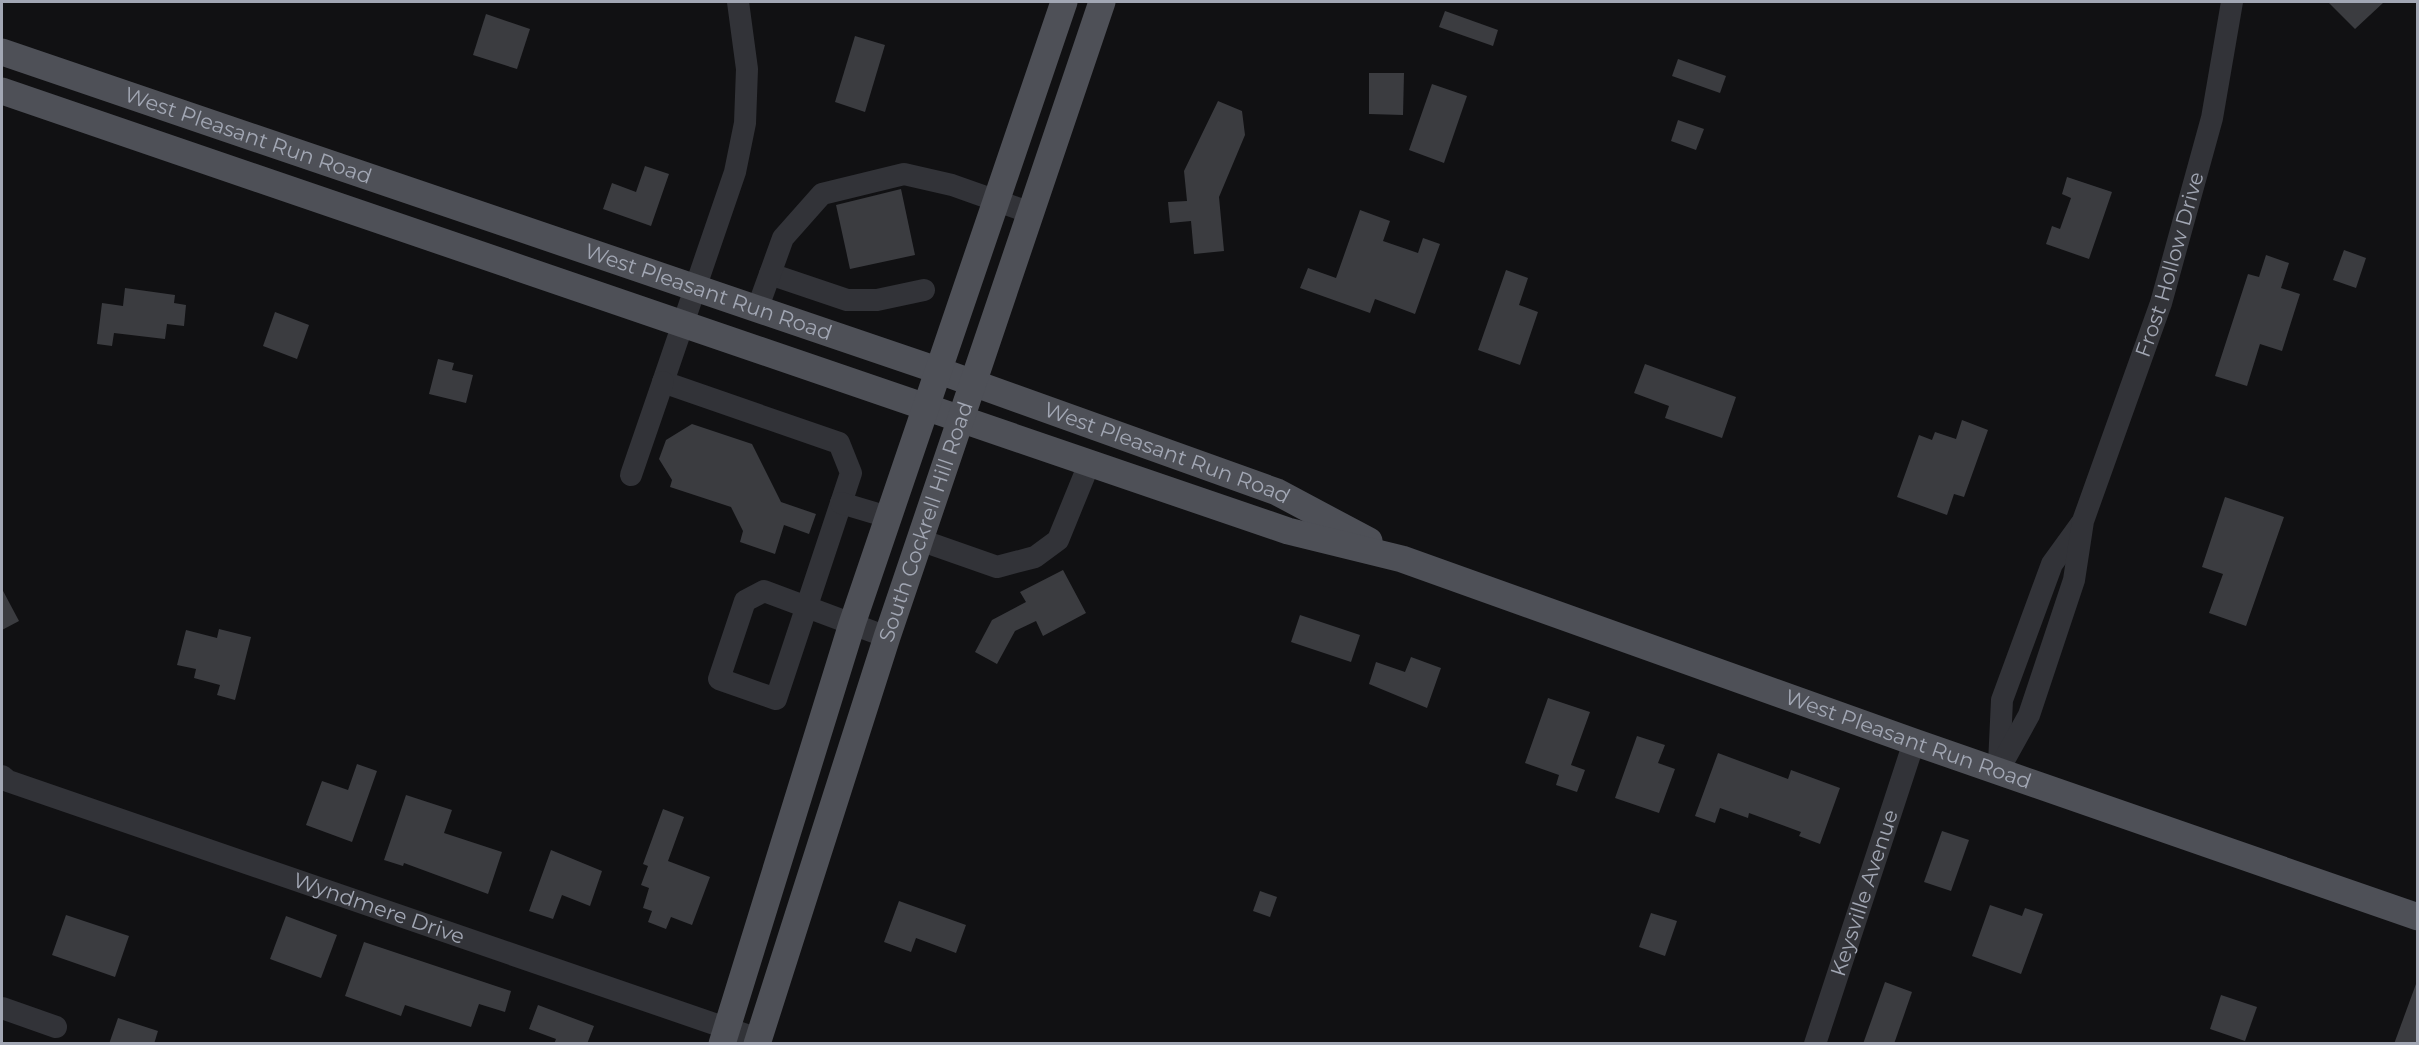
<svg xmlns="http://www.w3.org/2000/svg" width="2419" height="1045" font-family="Montserrat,sans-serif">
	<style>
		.building { fill: #3b3c40 }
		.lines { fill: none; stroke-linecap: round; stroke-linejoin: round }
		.minor { stroke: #323338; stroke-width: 22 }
		.major { stroke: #4e5057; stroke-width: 27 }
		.labels { text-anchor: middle; stroke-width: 4.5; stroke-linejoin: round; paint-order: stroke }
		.street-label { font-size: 21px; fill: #a2a7b4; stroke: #0c0c0e }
	</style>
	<rect width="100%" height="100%" fill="#111113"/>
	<!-- building -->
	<g class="building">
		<path d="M2328,2H2384L2355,29Z"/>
		<path d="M1445,11L1498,30L1493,46L1439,27Z"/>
		<path d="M486,14L530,29L517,69L473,55Z"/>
		<path d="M855,36L885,45L865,112L835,102Z"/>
		<path d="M1678,59L1726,76L1720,93L1672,76Z"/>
		<path d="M1369,73H1404L1403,115L1369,114Z"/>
		<path d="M1432,84L1467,96L1444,163L1409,150Z"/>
		<path d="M1218,101L1242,111L1245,135L1219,197L1224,251L1194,254L1191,221L1170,223L1168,202L1187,201L1184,171Z"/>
		<path d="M1678,120L1704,129L1696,150L1671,141Z"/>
		<path d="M645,166L669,174L651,226L603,209L612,183L636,192Z"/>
		<path d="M2067,177L2112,192L2089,259L2046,244L2052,226L2060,229L2071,198L2062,194Z"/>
		<path d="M901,189L915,255L850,269L836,205Z"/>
		<path d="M1360,210L1390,221L1383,241L1418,253L1423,238L1440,244L1415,314L1375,299L1370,313L1300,288L1308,268L1336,278Z"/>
		<path d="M2344,250L2366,258L2356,288L2333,280Z"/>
		<path d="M2266,255L2289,263L2281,288L2300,294L2282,351L2260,344L2247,386L2215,376L2248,274L2259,277Z"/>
		<path d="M1506,270L1528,278L1519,305L1538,312L1520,365L1478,350Z"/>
		<path d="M125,288L175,295L174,303L186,305L184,326L167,324L165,339L114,333L112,346L97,344L102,303L123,306Z"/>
		<path d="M275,312L309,325L297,359L263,346Z"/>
		<path d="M438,359L454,363L452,370L473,375L466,403L429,394Z"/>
		<path d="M1645,364L1736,397L1722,438L1665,418L1669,406L1634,393Z"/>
		<path d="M1962,420L1988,430L1964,497L1954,494L1947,515L1897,497L1919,435L1932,440L1935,432L1956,439Z"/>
		<path d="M692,424L752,444L781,502L816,514L809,534L784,525L775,554L740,542L743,531L731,507L670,487L672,480L659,459L666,440Z"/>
		<path d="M2225,497L2284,517L2246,626L2209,613L2223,574L2202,567Z"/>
		<path d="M1063,570L1086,613L1043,636L1036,621L1015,631L997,664L975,652L992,620L1026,602L1020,592Z"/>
		<path d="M2,589L19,621L2,630Z"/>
		<path d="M1300,615L1360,635L1351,662L1291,642Z"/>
		<path d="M219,629L251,637L235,700L217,695L220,685L194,678L196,669L177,665L186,630L217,638Z"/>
		<path d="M1411,657L1441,668L1427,708L1369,684L1376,662L1405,672Z"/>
		<path d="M1548,698L1590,712L1571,765L1585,770L1577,792L1556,785L1559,775L1525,763Z"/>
		<path d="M1637,736L1665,745L1658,763L1675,769L1659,813L1615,798Z"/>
		<path d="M1718,753L1788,779L1791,770L1840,788L1820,844L1799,836L1801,832L1749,813L1748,818L1720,808L1715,823L1695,816Z"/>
		<path d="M357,764L377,771L352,842L306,825L322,781L348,790Z"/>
		<path d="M406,795L452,810L444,833L502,852L488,894L404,863L403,866L384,860Z"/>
		<path d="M663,809L684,817L668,861L710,877L692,925L671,917L666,929L648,922L652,911L643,908L649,888L641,885L648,866L643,864Z"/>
		<path d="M1942,831L1969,840L1951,891L1924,882Z"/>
		<path d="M551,850L602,871L590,906L562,895L553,919L529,911Z"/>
		<path d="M1260,891L1277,897L1270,917L1253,911Z"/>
		<path d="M899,901L966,925L956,953L916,938L911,952L884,942Z"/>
		<path d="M1990,905L2022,916L2025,908L2043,914L2021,974L1972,956Z"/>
		<path d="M1651,913L1677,921L1665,956L1639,947Z"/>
		<path d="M66,915L129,936L115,977L52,955Z"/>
		<path d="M286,916L337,935L321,978L270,959Z"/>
		<path d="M364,942L511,991L505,1012L479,1004L471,1027L405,1005L401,1016L345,996Z"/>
		<path d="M1885,982L1912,992L1894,1044H1863Z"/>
		<path d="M2416,984L2418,1044H2394Z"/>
		<path d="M2221,995L2257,1007L2245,1041L2210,1029Z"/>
		<path d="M538,1005L594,1026L587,1044H554L556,1039L529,1029Z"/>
		<path d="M118,1018L158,1031L154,1044H109Z"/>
	</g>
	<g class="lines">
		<!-- minor -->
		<g class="minor">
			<path d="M738,2L747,69L745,123L735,172L663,382L839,443L851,473L776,699L719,679L745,601L764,591L887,637"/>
			<path d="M770,274L847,300H877L924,290"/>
			<path d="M758,307L783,238L822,194L904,174L952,185L1031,213"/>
			<path d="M631,475L663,382"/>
			<path d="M841,503L888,517"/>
			<path d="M920,540L997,567L1035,557L1058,540L1089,464"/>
			<path d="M1999,764L2002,700L2052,564L2081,524"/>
			<path id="s1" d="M1998,771L2029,715L2074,580L2083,521L2161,303L2212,118L2232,2"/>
			<path id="s2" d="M2,776L8,781L758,1039"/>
			<path d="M2,1008L56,1027"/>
			<path id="s3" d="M1815,1044L1914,742"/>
		</g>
		<!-- major -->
		<g class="major">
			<path id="s4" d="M2,52L937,370L1277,492L1369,541"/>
			<path id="s5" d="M2,91L1288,531L1402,559L1914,742L2418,917"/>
			<path d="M722,1044L852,624L1064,2"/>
			<path id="s6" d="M757,1044L887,637L1102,2"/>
		</g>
	</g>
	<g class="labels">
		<!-- street labels -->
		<g class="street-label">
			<text dy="7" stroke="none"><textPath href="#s4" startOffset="260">West Pleasant Run Road</textPath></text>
			<text dy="7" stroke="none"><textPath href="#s1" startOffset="537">Frost Hollow Drive</textPath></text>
			<text dy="7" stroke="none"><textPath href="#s4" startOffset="746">West Pleasant Run Road</textPath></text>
			<text dy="7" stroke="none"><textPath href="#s4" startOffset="1232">West Pleasant Run Road</textPath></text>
			<text dy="7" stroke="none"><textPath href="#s6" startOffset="549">South Cockrell Hill Road</textPath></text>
			<text dy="7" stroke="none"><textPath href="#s5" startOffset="2014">West Pleasant Run Road</textPath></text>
			<text dy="7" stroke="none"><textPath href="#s3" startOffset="159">Keysville Avenue</textPath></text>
			<text dy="7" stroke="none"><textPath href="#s2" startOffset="400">Wyndmere Drive</textPath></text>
		</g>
	</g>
	<!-- border -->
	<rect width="2419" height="1045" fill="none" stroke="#a2a7b4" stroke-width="6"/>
</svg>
